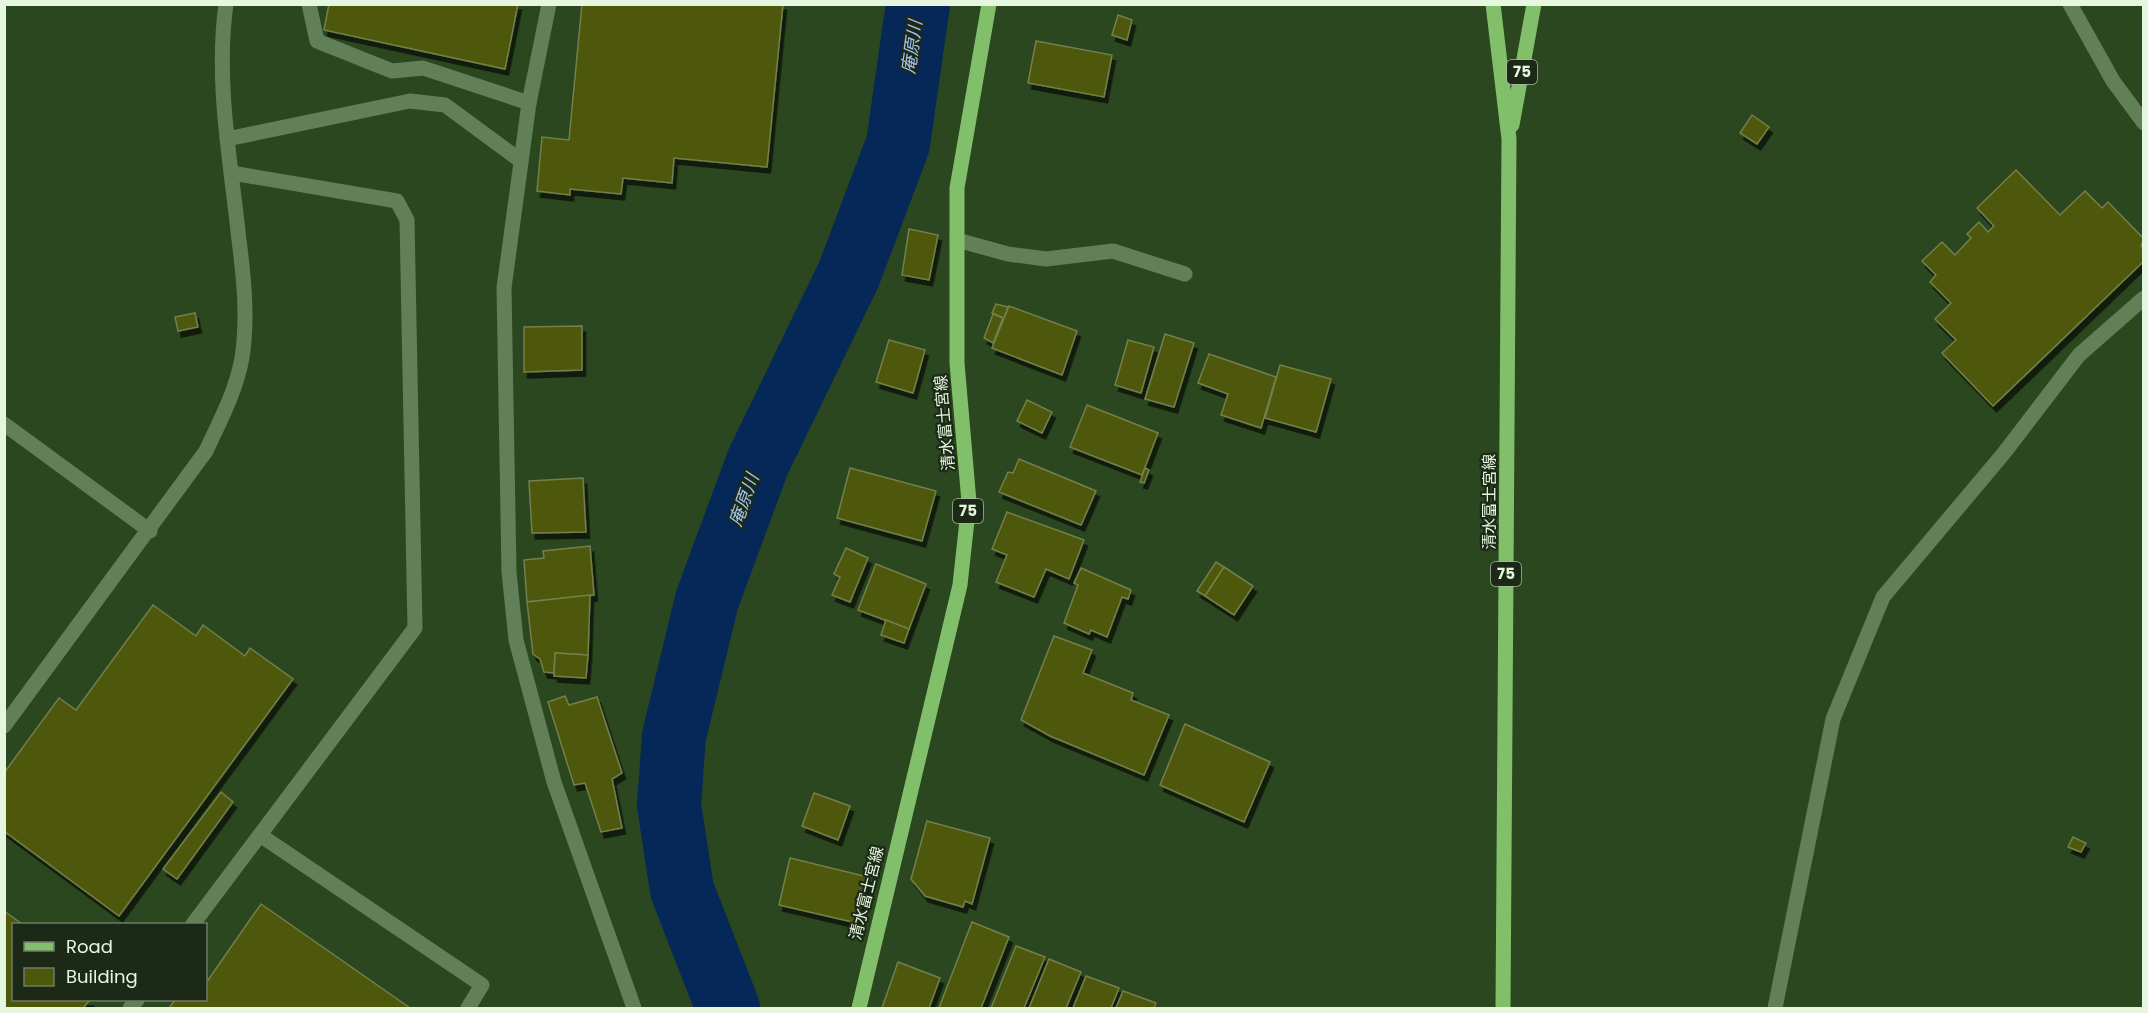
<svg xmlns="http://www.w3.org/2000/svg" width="2148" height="1013" font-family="Poppins,'Noto Sans JP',sans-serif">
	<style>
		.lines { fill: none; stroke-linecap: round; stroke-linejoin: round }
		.river { stroke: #052859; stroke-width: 64 }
		.building { fill: #4d580b; stroke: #747f4b; stroke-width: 1.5; filter: url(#shadow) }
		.minor { stroke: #628057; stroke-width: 15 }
		.major { stroke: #81bf6b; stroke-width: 15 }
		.labels { text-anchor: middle; stroke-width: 4.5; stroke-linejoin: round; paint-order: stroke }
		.shield { fill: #1c2917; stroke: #a9b9a3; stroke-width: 1.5 }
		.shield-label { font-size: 15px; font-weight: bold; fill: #e5f7df }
		.street-label { font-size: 16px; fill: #e5f7df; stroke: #1c2917 }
		.water-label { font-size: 18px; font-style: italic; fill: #a4c5f4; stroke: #1c2917 }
	</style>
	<defs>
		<filter id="shadow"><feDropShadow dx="3.5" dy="6" stdDeviation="0" flood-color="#0009"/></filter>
	</defs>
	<rect width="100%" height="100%" fill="#2a471f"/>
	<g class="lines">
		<!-- river -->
		<path class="river" d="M728,1008L682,890L669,805L674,736L707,600L758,462L849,274L898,144L918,4"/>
	</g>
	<!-- building -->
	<g class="building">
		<path d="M329,4H518L505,69L324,30Z"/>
		<path d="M582,4H783L767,167L674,158L672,183L623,178L621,194L570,189V195L537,191L542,137L569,140Z"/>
		<path d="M1118,15L1132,20L1127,40L1112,35Z"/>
		<path d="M1036,41L1112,55L1104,97L1028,83Z"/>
		<path d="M1752,115L1769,127L1757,144L1740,133Z"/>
		<path d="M2016,170L2060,215L2085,191L2102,208L2108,202L2144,239L2141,246L2144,249V261L1993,406L1942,353L1956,340L1935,319L1951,303L1930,282L1936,275L1922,261L1942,242L1955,255L1971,238L1967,234L1979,222L1988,232L1994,226L1977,208Z"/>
		<path d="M909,229L938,235L929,280L902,275Z"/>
		<path d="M996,304L1008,307L1004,318L992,313Z"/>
		<path d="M1009,306L1077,331L1062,375L992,348Z"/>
		<path d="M195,313L198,327L178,331L175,317Z"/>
		<path d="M993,314L1003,318L993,343L984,338Z"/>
		<path d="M582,326V370L524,372V327Z"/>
		<path d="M1165,334L1194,343L1174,407L1145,399Z"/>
		<path d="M889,340L925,350L913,393L876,382Z"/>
		<path d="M1128,340L1154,347L1141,393L1115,385Z"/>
		<path d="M1209,354L1276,377L1261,428L1221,415L1228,394L1198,383Z"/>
		<path d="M1280,365L1331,379L1316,432L1265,418Z"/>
		<path d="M1027,400L1052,412L1042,433L1017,421Z"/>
		<path d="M1087,405L1158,433L1142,475L1070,447Z"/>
		<path d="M1019,459L1096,491L1081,525L999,492L1008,472L1013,473Z"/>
		<path d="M850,468L936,491L922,541L837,518Z"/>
		<path d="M1145,468L1149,470L1144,483L1140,482Z"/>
		<path d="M583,478L586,532L532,533L529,481Z"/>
		<path d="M1007,512L1084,540L1069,579L1046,569L1034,597L996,582L1007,555L992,549Z"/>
		<path d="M590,546L594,595L527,602L524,560L544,558L543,551Z"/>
		<path d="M846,548L868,558L850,602L832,595L840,577L834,574Z"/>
		<path d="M1216,562L1224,567L1205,596L1197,591Z"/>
		<path d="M876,564L926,584L909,629L858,610Z"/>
		<path d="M1224,567L1253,586L1234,615L1205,596Z"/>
		<path d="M1081,568L1131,590L1128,599L1122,597L1107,637L1091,630L1089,634L1064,623L1078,585L1074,583Z"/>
		<path d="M590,595L588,655L555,653L554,673L544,672L540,659L533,654L527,602Z"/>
		<path d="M153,605L196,636L203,625L245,656L250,648L293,679L119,916L4,831V773L59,698L76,710Z"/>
		<path d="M886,620L909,629L904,643L881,635Z"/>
		<path d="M1054,636L1092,650L1083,673L1133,693L1131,700L1169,715L1144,775L1050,736L1021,720Z"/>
		<path d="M555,653L588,655L586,678L554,676Z"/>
		<path d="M565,696L569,705L597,697L622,773L612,779L622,828L601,832L585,783L574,785L548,702Z"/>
		<path d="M1185,724L1270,762L1244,822L1160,785Z"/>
		<path d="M221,792L233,802L177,879L163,869Z"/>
		<path d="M814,793L850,806L838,840L802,826Z"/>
		<path d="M927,821L990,838L972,904L965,901L963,907L925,896L911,879Z"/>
		<path d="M2073,837L2086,843L2081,852L2068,847Z"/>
		<path d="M790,858L868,877L857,923L779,905Z"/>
		<path d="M261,904L410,1008H169L175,1000H206V983Z"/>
		<path d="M4,911L22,924H14V1000H90L83,1008H4Z"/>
		<path d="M972,922L1009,937L981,1008H939Z"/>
		<path d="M1016,946L1045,957L1024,1008H991Z"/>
		<path d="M1049,959L1081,972L1066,1008H1029Z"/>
		<path d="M898,962L940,978L929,1008H882Z"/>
		<path d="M1086,976L1119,988L1111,1008H1073Z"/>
		<path d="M1123,991L1156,1003L1154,1008H1116Z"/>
	</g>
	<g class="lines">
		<!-- minor -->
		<g class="minor">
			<path d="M309,4L317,41L392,71L423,68L529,103"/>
			<path d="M549,4L529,103L504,288L509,572L516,640L554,782L634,1008"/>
			<path d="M2070,4L2113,81L2144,123"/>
			<path d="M227,139L410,101L445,105L521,161"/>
			<path d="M957,240L1008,254L1046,259L1113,251L1185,274"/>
			<path d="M4,424L150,531"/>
			<path d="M4,726L206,451C220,421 236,391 242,358C248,319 244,279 239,240C231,163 215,82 226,4"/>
			<path d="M260,835L482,985L468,1008"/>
			<path d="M193,924L415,628L407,220L397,201L232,173"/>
			<path d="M130,1008L137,1000"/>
			<path d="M1775,1008L1833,719L1883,597L2004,453L2079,355L2144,298"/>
		</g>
		<!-- major -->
		<g class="major">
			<path d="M1493,4L1509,139L1503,1008"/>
			<path d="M1512,125L1534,4"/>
			<path d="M859,1008L960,585L969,502L957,363V188L989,4"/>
		</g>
	</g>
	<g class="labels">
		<!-- shield labels -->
		<g class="shield">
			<rect x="1507" y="60" width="30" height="24" rx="4.5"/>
			<rect x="953" y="499" width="30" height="24" rx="4.5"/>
			<rect x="1491" y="562" width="30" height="24" rx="4.5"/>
		</g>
		<g class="shield-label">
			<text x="1522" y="77">75</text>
			<text x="968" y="516">75</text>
			<text x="1506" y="579">75</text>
		</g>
		<!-- street labels -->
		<g class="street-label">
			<text transform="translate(944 423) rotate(-95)" y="6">清水富士宮線</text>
			<text transform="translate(1489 502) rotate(-90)" y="6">清水富士宮線</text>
			<text transform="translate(866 893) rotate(-76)" y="6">清水富士宮線</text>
		</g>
		<!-- water labels -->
		<g class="water-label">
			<text transform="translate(912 47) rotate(-82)" y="6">庵原川</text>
			<text transform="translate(744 500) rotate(-70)" y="6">庵原川</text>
		</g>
	</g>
	<!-- border -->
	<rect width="2148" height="1013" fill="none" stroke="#e5f7df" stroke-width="12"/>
	<!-- legend -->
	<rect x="12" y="923" width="195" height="78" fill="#1c2917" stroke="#6c7b67" stroke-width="1.5"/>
	<rect x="24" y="942" width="30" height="9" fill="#81bf6b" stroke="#6c7b67" stroke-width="1.5"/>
	<text x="66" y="953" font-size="18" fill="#e5f7df">Road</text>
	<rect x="24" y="968" width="30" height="18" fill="#4d580b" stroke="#6c7b67" stroke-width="1.5"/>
	<text x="66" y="983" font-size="18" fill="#e5f7df">Building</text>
</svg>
